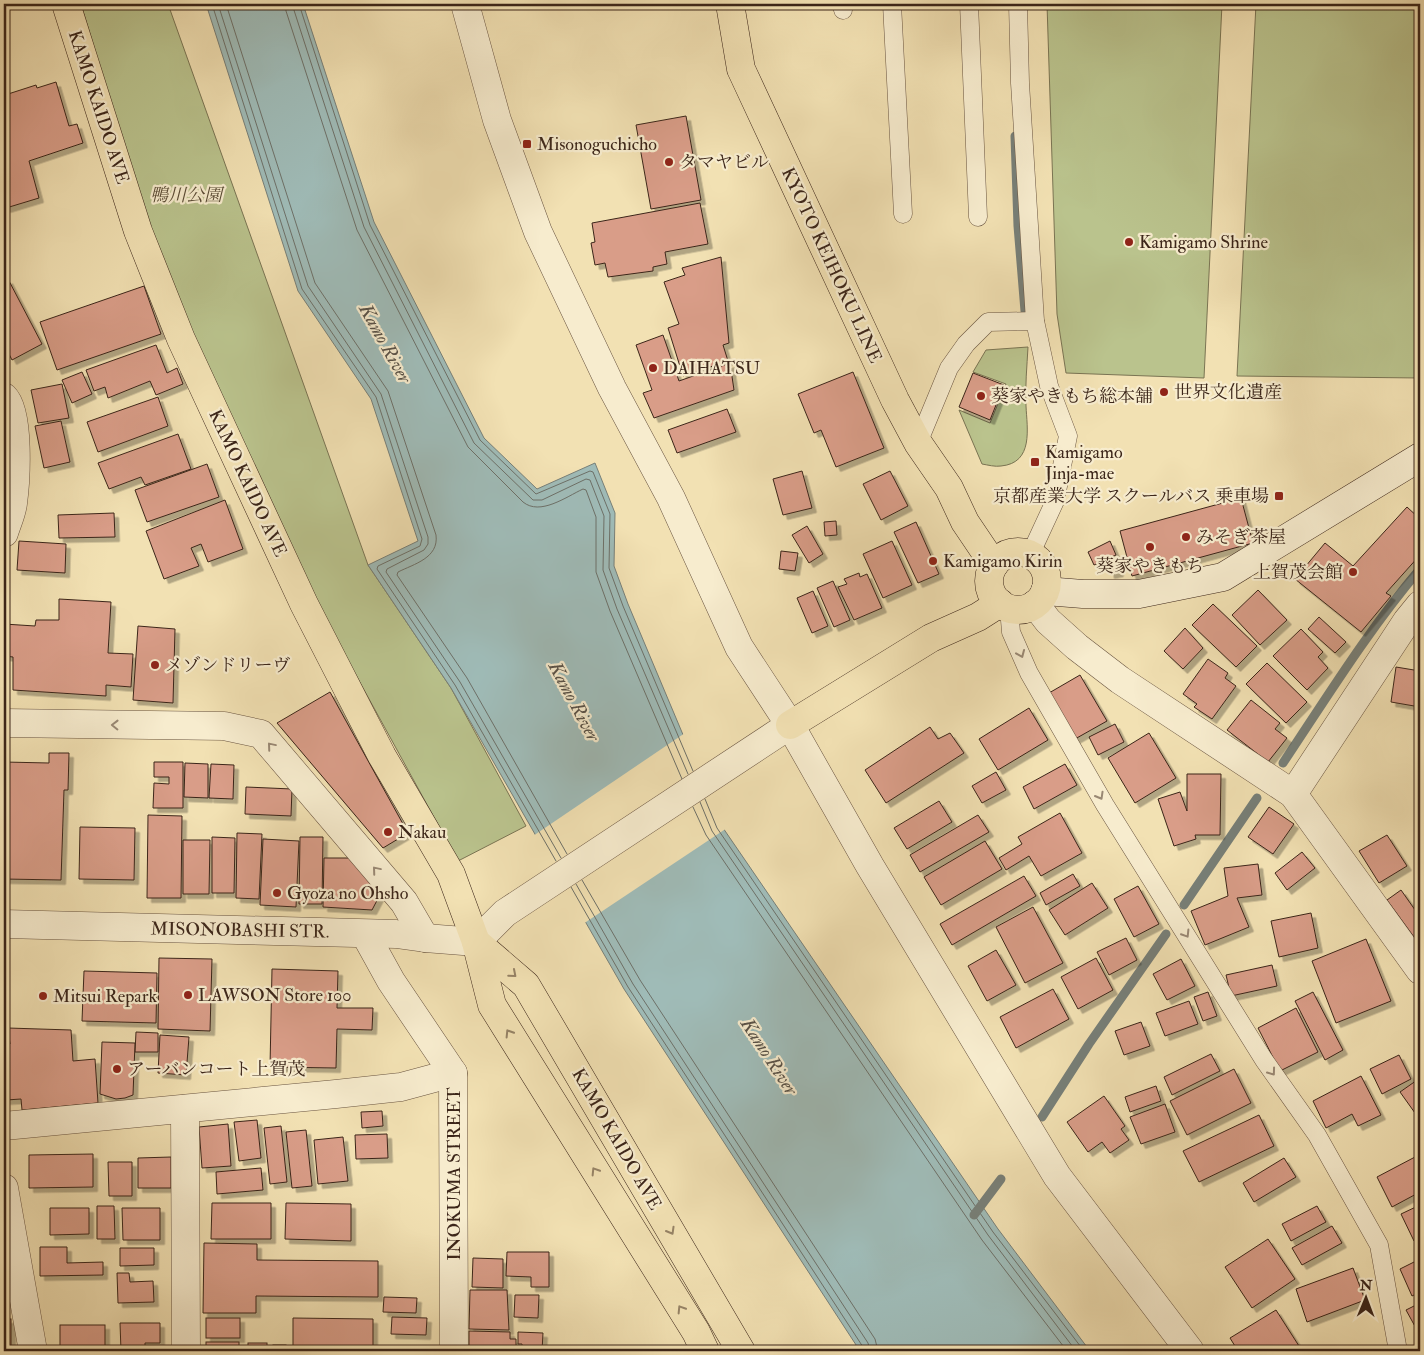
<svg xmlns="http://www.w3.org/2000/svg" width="1424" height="1355" font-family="'IM FELL Double Pica','Noto Serif JP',serif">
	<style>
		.green { fill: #bac38d; stroke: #7a7453 }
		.water { fill: #9fbbb7; stroke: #777f78 }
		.pier { fill: #f2e1b3 }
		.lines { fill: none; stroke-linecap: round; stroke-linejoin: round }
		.shore { stroke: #6d7068; stroke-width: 1 }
		.stream { stroke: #777f78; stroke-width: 9 }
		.building { fill: #d99d88; stroke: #3b2519; filter: url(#shadow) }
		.service-casing { stroke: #695440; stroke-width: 19 }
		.minor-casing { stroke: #695440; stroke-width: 29 }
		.tertiary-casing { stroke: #695440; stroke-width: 29 }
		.secondary-casing { stroke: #3b2519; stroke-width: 29 }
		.primary-casing { stroke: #3b2519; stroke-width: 29 }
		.service { stroke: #f7ecce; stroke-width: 18 }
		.minor { stroke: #f7ecce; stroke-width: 28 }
		.tertiary { stroke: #f7ecce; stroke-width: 28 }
		.secondary { stroke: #f7ecce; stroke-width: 28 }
		.primary { stroke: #f2e1b3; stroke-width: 28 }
		.oneway { stroke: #998874 }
		.oneway2 { stroke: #968366 }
		.poi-dot { fill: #8f2418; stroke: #f7ecce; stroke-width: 2 }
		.labels { text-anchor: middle; stroke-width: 4.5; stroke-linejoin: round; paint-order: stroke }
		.street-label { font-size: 18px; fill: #3b2519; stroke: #f7ecce }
		.poi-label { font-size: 18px; fill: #3b2519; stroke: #f7ecce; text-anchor: start }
		.park-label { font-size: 18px; font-style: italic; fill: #5b4c36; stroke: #f7ecce }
		.water-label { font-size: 19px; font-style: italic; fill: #595248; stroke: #f7ecce }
	</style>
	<defs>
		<filter id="shadow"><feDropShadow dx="4.5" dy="4.5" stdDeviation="0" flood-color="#0004"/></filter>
	</defs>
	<rect width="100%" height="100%" fill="#f2e1b3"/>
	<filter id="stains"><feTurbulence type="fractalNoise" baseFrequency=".004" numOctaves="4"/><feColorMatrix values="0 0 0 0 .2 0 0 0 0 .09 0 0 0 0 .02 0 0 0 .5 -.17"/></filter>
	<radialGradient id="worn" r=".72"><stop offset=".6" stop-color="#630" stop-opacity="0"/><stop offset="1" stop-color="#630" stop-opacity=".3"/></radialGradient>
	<!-- green -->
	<g class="green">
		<path d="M81,4H168L368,565L451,688L526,826L458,861L329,626L188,330L143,211Z"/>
		<path d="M1047,4H1222L1204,378L1066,373L1057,314Z"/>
		<path d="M1256,4H1420V378L1237,376Z"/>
		<path d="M1028,347C1027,366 1025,386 1026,406C1027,428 1034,463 1001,466C995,467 988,465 982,464L959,410L990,423L1006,384L973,372L986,350Z"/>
	</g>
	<!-- water -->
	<path class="water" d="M206,4H303L374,222L484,438L537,489L595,463L615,513L614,566L628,604L721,825L998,1229L1090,1351H860L624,989L451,688L368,565L418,541L371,399L298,291Z"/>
	<!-- pier -->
	<path class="pier" d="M685,733L727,828L583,924L533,836Z"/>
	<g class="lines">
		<!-- shore -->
		<g class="shore">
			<path d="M212,4L302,289L376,397L422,539L420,546L378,566L377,569L455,685L556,861"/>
			<path d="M218,4L308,286L381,394L428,537V544L424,550L387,569L386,572L460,682L561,858"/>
			<path d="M226,4L315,283L388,391L436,535C439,558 414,564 398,572L397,575L467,678L567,854"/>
			<path d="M285,4L286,11L357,230L468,447L523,502C540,516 566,497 583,489L586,490L596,517V572L610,611L682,779"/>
			<path d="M292,4L364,227L474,443L533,500H542L586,479L590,480L604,516L603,570L617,609L688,774"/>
			<path d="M299,4L370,225L480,440L536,494L590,471L593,472L610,514L609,568L623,606L693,771"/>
			<path d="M705,799L717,828L993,1232L1084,1351"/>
			<path d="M700,802L712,831L988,1235L1076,1351"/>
			<path d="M693,807L706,835L982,1240L1067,1351"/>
			<path d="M582,880L640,980L875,1339L878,1351"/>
			<path d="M576,884L633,984L868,1343L870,1351"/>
			<path d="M571,887L628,987L863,1347L864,1351"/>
		</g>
		<!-- stream -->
		<g class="stream">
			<path d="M1015,136L1018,226L1025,311"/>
			<path d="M1283,763C1327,697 1369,629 1420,569"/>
			<path d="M1184,905L1257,798"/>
			<path d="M1042,1117L1089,1044L1166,934"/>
			<path d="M974,1215L1001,1179"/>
		</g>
	</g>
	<!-- building -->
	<g class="building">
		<path d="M56,82L69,126L77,124L83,143L29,161L39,198L6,208L4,201V103L7,102L5,95L36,85L37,88Z"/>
		<path d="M686,116L701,200L651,209L636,125Z"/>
		<path d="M700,203L708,244L665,252L667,264L653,267V271L608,277L605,263L595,265L591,243L595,242L592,223Z"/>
		<path d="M721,257L729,343L723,345L728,361L683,376L668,328L679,324L664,282L685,275L682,268Z"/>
		<path d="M8,279L42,344L12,360L8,352L4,354V282Z"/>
		<path d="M144,286L161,334L57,370L40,322Z"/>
		<path d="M663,335L679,381L730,363L734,390L654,418L643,393L652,390L636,345Z"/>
		<path d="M156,345L167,373L177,368L183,384L156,395L150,381L108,398L105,387L94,391L86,370Z"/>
		<path d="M82,372L92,394L72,403L62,380Z"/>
		<path d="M853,372L884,448L836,467L821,430L814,433L798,394Z"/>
		<path d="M973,373L1004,385L990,420L959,407Z"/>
		<path d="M62,384L69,418L38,423L31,390Z"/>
		<path d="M158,397L168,426L98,452L87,422Z"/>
		<path d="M727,409L736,432L677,453L668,430Z"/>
		<path d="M61,421L70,462L44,468L35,426Z"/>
		<path d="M178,434L191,469L145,485L141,477L109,489L98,463Z"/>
		<path d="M207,464L219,497L147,522L135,490Z"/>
		<path d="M802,471L812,508L783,515L773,479Z"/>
		<path d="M890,471L908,506L881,520L863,484Z"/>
		<path d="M1241,498L1253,543L1132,576L1120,531Z"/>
		<path d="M225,500L243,549L208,562L201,544L191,548L199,566L164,579L146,531Z"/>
		<path d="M1407,507L1420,519V555L1386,593L1391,596L1361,632L1295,579L1325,543L1353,566Z"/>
		<path d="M114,513L115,537L59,538L58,515Z"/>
		<path d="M836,521L837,535L825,536L824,522Z"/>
		<path d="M916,522L939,574L918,583L894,532Z"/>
		<path d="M807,526L823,554L809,563L792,535Z"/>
		<path d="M19,541L66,544L65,573L17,570Z"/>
		<path d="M892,541L912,585L883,598L863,554Z"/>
		<path d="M1110,541L1116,555L1094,565L1088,552Z"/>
		<path d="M781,551L798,553L795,571L779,569Z"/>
		<path d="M1116,561L1119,572L1110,574L1108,564Z"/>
		<path d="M859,573L860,577L867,574L882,608L854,620L838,587L847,584L844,579Z"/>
		<path d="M833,581L850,620L834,627L817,588Z"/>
		<path d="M1258,590L1287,620L1260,645L1232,615Z"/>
		<path d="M813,591L828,626L812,633L797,598Z"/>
		<path d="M59,599L111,602L108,653L133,654L131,687L106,685V696L13,690V657L4,656V624L35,626L36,620H59Z"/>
		<path d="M1213,604L1257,646L1236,667L1192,625Z"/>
		<path d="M1319,617L1346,642L1335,653L1308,629Z"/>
		<path d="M138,626L175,629L173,703L133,700Z"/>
		<path d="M1185,628L1203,648L1183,669L1164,651Z"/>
		<path d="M1301,629L1323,652L1318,657L1328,668L1307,690L1273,656Z"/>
		<path d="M1208,659L1228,673L1225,678L1236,686L1212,719L1194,707L1197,704L1183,694Z"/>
		<path d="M1267,663L1307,702L1286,723L1246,684Z"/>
		<path d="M1396,667L1420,671V707L1391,702Z"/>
		<path d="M1080,675L1107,721L1075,739L1049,693Z"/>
		<path d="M330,692L408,833L383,848L277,723Z"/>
		<path d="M1251,700L1280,723L1275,729L1287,738L1268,762L1227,730Z"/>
		<path d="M1029,708L1048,740L998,770L979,739Z"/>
		<path d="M1115,724L1124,742L1098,755L1089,737Z"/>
		<path d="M930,727L938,739L950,733L964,753L886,803L865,770Z"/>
		<path d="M1149,733L1176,778L1135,803L1108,758Z"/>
		<path d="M49,753H69L68,790H64L61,880L4,879V762L49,763Z"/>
		<path d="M154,762H183V808H153L154,783L169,784V777H154Z"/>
		<path d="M185,763L208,764V798L184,797Z"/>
		<path d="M211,764L234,765L233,799L209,798Z"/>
		<path d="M1065,764L1077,785L1034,809L1023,787Z"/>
		<path d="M996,772L1006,790L982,803L972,786Z"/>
		<path d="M1187,774H1221L1220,835H1195L1196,839L1174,846L1158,799L1180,792L1187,811Z"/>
		<path d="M246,787L292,789L291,816L245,814Z"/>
		<path d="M939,801L952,822L907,849L894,828Z"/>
		<path d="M1269,807L1294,824L1273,854L1248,837Z"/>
		<path d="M1060,813L1082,853L1041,876L1029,856L1006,870L999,858L1022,844L1018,837Z"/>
		<path d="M148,815L182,816L181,898H147Z"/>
		<path d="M978,815L989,832L920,872L910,855Z"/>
		<path d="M80,827L135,828L134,880L79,879Z"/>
		<path d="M237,833L262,834L259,899L236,898Z"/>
		<path d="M1387,835L1407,866L1379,883L1359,851Z"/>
		<path d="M212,837L235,838L234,893H212Z"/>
		<path d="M300,837H323L322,904H299Z"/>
		<path d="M263,839L299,841L296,907L260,905Z"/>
		<path d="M183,840H210L209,894H183Z"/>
		<path d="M985,841L1002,869L941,905L924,877Z"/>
		<path d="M1302,852L1315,868L1287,890L1275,873Z"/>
		<path d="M324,858H354L383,889L372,910L323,907Z"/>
		<path d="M1258,864L1262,895L1237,898L1249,927L1205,945L1191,911L1228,896L1224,868Z"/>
		<path d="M1073,874L1080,886L1046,905L1040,893Z"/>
		<path d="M1024,876L1036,896L952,945L940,924Z"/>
		<path d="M1092,883L1108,908L1065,935L1049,910Z"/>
		<path d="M1138,886L1159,924L1134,937L1114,899Z"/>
		<path d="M1401,890L1420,917V932L1414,937L1387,900Z"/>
		<path d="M1033,907L1063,963L1025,983L996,927Z"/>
		<path d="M1311,913L1318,948L1279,957L1271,921Z"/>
		<path d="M1126,938L1137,960L1109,975L1097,952Z"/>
		<path d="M1366,939L1391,1001L1336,1023L1312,961Z"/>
		<path d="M996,950L1016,985L987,1001L968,966Z"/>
		<path d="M159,958L212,959L210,1031L158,1029Z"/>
		<path d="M1096,958L1113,990L1078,1009L1061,977Z"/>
		<path d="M1181,959L1195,986L1167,1000L1153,974Z"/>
		<path d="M1272,965L1277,986L1231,996L1226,975Z"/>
		<path d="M272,969L338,971L337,1008H373L372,1030L337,1029L336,1068L270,1067Z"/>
		<path d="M84,971L157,973L156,1023L82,1021Z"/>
		<path d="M1053,989L1069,1019L1016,1048L1000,1017Z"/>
		<path d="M1208,992L1217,1016L1203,1021L1194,997Z"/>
		<path d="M1313,992L1343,1050L1325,1060L1295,1001Z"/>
		<path d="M1189,1001L1198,1024L1165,1036L1156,1013Z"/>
		<path d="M1296,1008L1318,1052L1280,1071L1258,1028Z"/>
		<path d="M1141,1022L1150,1046L1124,1055L1115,1031Z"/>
		<path d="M8,1028L71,1030L73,1061L95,1059L98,1103L22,1110L21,1099L6,1100L4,1045L10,1044Z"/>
		<path d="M136,1032L158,1033V1052H135Z"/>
		<path d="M160,1035L189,1037L186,1075L158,1073Z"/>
		<path d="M102,1042L135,1043L133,1095L125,1098L116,1099L100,1094Z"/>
		<path d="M1211,1054L1220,1071L1172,1095L1164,1077Z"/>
		<path d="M1399,1055L1411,1079L1382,1094L1370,1069Z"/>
		<path d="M1234,1069L1251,1103L1187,1135L1170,1101Z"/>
		<path d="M1361,1076L1381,1115L1358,1126L1352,1114L1326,1128L1313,1101Z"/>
		<path d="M1420,1078V1120L1400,1092Z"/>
		<path d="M1156,1086L1161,1101L1130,1112L1125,1097Z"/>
		<path d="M1104,1096L1125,1126L1121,1129L1129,1140L1110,1153L1102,1142L1088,1152L1067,1122Z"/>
		<path d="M1165,1104L1175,1132L1141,1144L1130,1117Z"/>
		<path d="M382,1111L383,1126L362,1128L361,1112Z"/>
		<path d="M1259,1115L1274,1146L1199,1182L1183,1151Z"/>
		<path d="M257,1120L261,1158L239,1161L234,1122Z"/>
		<path d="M228,1124L231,1166L202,1168L199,1127Z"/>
		<path d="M281,1126L287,1182L270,1184L264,1128Z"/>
		<path d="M306,1130L312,1186L292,1188L286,1132Z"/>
		<path d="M387,1134L388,1158L356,1159L355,1135Z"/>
		<path d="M343,1137L348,1181L318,1184L314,1140Z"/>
		<path d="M93,1154V1187L29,1188V1155Z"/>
		<path d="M171,1157V1188H138V1158Z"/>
		<path d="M1415,1157L1420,1168V1192L1392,1207L1377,1177Z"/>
		<path d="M1284,1158L1296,1177L1254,1202L1243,1183Z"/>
		<path d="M108,1162H132V1196H109Z"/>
		<path d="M261,1168L263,1190L217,1194L216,1172Z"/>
		<path d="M212,1203H271V1239H211Z"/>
		<path d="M286,1203L351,1204V1241L285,1239Z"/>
		<path d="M1420,1205V1238L1414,1241L1401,1214Z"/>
		<path d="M97,1206H114L115,1239H97Z"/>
		<path d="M1317,1206L1326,1222L1291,1241L1282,1224Z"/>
		<path d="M50,1208H89V1234L50,1235Z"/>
		<path d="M122,1208H160V1240H123Z"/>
		<path d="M1332,1226L1342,1243L1302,1265L1292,1248Z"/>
		<path d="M1268,1239L1295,1279L1252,1308L1225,1267Z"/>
		<path d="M204,1243L257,1244V1260L378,1261V1297L256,1296V1313H203Z"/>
		<path d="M40,1247H67V1263L103,1262V1275L40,1276Z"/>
		<path d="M120,1248H154V1265L120,1266Z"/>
		<path d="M507,1252H549V1287H531V1277L506,1276Z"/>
		<path d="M473,1258L503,1259V1288L472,1287Z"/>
		<path d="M1420,1259V1292L1412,1296L1400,1269Z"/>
		<path d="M1353,1268L1365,1300L1307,1322L1296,1289Z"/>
		<path d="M117,1273H129L130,1282L153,1281L154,1302L118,1303Z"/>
		<path d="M470,1290H507L509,1330L469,1329Z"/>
		<path d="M515,1295H539L538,1318L514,1317Z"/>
		<path d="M384,1297L417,1298L416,1313L383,1312Z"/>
		<path d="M1420,1303V1328L1417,1330L1406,1310Z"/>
		<path d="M1276,1310L1299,1346L1290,1351H1238L1230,1338Z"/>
		<path d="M392,1317L427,1318L426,1335L391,1334Z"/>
		<rect x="206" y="1318" width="34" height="20"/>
		<path d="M293,1318L373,1319V1351H293Z"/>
		<rect x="4" y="1319" width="7" height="32"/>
		<path d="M120,1323H160V1343H145V1351H121Z"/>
		<rect x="60" y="1325" width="45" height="26"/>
		<path d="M469,1331L510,1332V1339H516V1351H469Z"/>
		<path d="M518,1332L543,1333L542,1351H522V1344H518Z"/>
		<rect x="206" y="1342" width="33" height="9"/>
		<rect x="248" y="1343" width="19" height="8"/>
		<rect x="273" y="1345" width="13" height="6"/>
	</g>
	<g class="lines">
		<defs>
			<g id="service">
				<path d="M842,4L843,10"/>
				<path d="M892,4L903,214"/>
				<path d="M969,4L978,217"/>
				<path d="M1018,4L1020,83L1035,321L1049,386L1068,436L1055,501L1030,555"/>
				<path d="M918,443L949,368L966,344L988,322L1035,321"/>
				<path d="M1009,608L1011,632L1029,673L1105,805L1264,1060L1317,1135L1379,1245L1398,1351"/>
			</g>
			<g id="minor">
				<path d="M4,397C20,412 16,481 13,503C12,513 7,523 4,533"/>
				<path d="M1035,604L1048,621L1077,647L1120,680L1293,794L1420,970"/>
				<path d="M4,723L224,726L261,734L404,902L425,938"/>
				<path d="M790,725L870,866L1057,1176L1190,1351"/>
				<path d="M1293,794L1407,621L1420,605"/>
				<path d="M365,934L391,981L453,1073L454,1351"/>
				<path d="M185,1109L186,1351"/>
				<path d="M4,1126L336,1094L401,1087L453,1073"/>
				<path d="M4,1188L33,1351"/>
			</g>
			<path id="tertiary" d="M4,924L396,934L425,938L476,942L505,913L790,725L739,647L671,498L612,388L538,232L497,120L465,4"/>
			<path id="secondary" d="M1045,591L1083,594H1139L1223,577L1420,457"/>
			<g id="primary">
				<path d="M66,4L138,231L181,339L304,604L382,756L451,874L476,942L492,1005L696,1332L705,1351"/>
				<path d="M730,4L741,69L895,400L918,443L949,488L965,522L994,565"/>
				<circle cx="1018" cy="581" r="29"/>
				<path d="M790,725L931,638L978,617L1000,603"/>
				<path d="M476,942L526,985L741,1351"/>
			</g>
		</defs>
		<!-- service casing -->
		<use href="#service" class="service-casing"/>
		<!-- minor casing -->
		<use href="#minor" class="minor-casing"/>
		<!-- tertiary casing -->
		<use href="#tertiary" class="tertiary-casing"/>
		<!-- secondary casing -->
		<use href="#secondary" class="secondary-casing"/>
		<!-- primary casing -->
		<use href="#primary" class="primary-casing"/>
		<!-- service -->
		<use href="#service" class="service"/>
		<!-- minor -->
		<use href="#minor" class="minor"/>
		<!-- tertiary -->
		<use href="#tertiary" class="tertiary"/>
		<!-- secondary -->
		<use href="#secondary" class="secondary"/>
		<!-- primary -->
		<use href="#primary" class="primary"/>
	</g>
	<!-- one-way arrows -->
	<defs><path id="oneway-chevron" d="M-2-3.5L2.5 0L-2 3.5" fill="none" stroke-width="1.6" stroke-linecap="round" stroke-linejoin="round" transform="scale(1.25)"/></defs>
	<g class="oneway">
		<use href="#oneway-chevron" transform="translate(1021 654) rotate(67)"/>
		<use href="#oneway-chevron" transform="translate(115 725) rotate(-179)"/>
		<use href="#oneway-chevron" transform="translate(271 746) rotate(-130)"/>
		<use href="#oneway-chevron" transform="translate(1100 796) rotate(60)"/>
		<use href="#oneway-chevron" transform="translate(376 870) rotate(-130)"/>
		<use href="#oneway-chevron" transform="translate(1186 934) rotate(58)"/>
		<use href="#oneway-chevron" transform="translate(1272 1072) rotate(54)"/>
	</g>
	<g class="oneway2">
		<use href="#oneway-chevron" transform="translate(513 974) rotate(41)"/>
		<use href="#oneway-chevron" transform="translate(509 1033) rotate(-122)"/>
		<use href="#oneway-chevron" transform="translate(595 1171) rotate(-122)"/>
		<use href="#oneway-chevron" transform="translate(671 1231) rotate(60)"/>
		<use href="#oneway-chevron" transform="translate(681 1309) rotate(-122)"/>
	</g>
	<!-- markers -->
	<g class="poi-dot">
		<rect x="522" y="139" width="10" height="10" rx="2.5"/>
		<circle cx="669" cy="162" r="5"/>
		<circle cx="1129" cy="242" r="5"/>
		<circle cx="653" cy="368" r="5"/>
		<circle cx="1164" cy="392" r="5"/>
		<circle cx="981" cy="396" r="5"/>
		<rect x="1030" y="457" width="10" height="10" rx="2.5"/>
		<rect x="1274" y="491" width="10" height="10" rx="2.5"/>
		<circle cx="1186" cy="537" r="5"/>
		<circle cx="1150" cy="547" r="5"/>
		<circle cx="933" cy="561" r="5"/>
		<circle cx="1353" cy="572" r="5"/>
		<circle cx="155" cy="665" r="5"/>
		<circle cx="388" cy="832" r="5"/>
		<circle cx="277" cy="893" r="5"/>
		<circle cx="188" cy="995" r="5"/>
		<circle cx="43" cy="996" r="5"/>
		<circle cx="117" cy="1069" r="5"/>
	</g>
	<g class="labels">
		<!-- street labels -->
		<g class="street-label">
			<text transform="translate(99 107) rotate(72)" y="6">KAMO KAIDO AVE</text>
			<text transform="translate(832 265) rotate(65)" y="6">KYOTO KEIHOKU LINE</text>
			<text transform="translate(248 483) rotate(65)" y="6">KAMO KAIDO AVE</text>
			<text transform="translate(240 930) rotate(1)" y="6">MISONOBASHI STR.</text>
			<text transform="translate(617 1139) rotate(60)" y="6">KAMO KAIDO AVE</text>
			<text transform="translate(454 1174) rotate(-90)" y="6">INOKUMA STREET</text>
		</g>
		<!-- poi labels -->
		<g class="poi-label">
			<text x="537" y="150">Misonoguchicho</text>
			<text x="679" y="168">タマヤビル</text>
			<text x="1139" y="248">Kamigamo Shrine</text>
			<text x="663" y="374">DAIHATSU</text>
			<text x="1174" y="398">世界文化遺産</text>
			<text x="991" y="402">葵家やきもち総本舗</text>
			<text x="1045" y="458">Kamigamo<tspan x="1045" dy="21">Jinja-mae</tspan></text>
			<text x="1269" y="502" text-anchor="end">京都産業大学 スクールバス 乗車場</text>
			<text x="1196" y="543">みそぎ茶屋</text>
			<text x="943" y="567">Kamigamo Kirin</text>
			<text x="1150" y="572" text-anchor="middle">葵家やきもち</text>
			<text x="1343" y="578" text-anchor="end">上賀茂会館</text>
			<text x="165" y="671">メゾンドリーヴ</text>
			<text x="398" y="838">Nakau</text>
			<text x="287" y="899">Gyoza no Ohsho</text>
			<text x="198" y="1001">LAWSON Store 100</text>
			<text x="53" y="1002">Mitsui Repark</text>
			<text x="127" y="1075">アーバンコート上賀茂</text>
		</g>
		<!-- park labels -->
		<g class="park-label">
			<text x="186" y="201">鴨川公園</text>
		</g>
		<!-- water labels -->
		<g class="water-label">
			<text transform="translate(386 343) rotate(61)" y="7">Kamo River</text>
			<text transform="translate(575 701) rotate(62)" y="7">Kamo River</text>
			<text transform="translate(770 1056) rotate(57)" y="7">Kamo River</text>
		</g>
	</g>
	<!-- margin -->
	<rect width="1424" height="1355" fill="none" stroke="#f2e1b3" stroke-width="20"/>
	<rect x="5" y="5" width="1414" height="1345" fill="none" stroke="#3b2519" stroke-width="2.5"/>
	<rect x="10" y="10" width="1404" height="1335" fill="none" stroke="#3b2519"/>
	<!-- north arrow -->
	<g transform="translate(1366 1298) rotate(1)" stroke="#f7ecce" stroke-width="4" paint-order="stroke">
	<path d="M0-4L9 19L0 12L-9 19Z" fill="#3b2519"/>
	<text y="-8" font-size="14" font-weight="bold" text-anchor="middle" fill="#3b2519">N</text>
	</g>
	<rect width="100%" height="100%" filter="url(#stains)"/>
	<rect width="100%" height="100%" fill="url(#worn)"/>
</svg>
